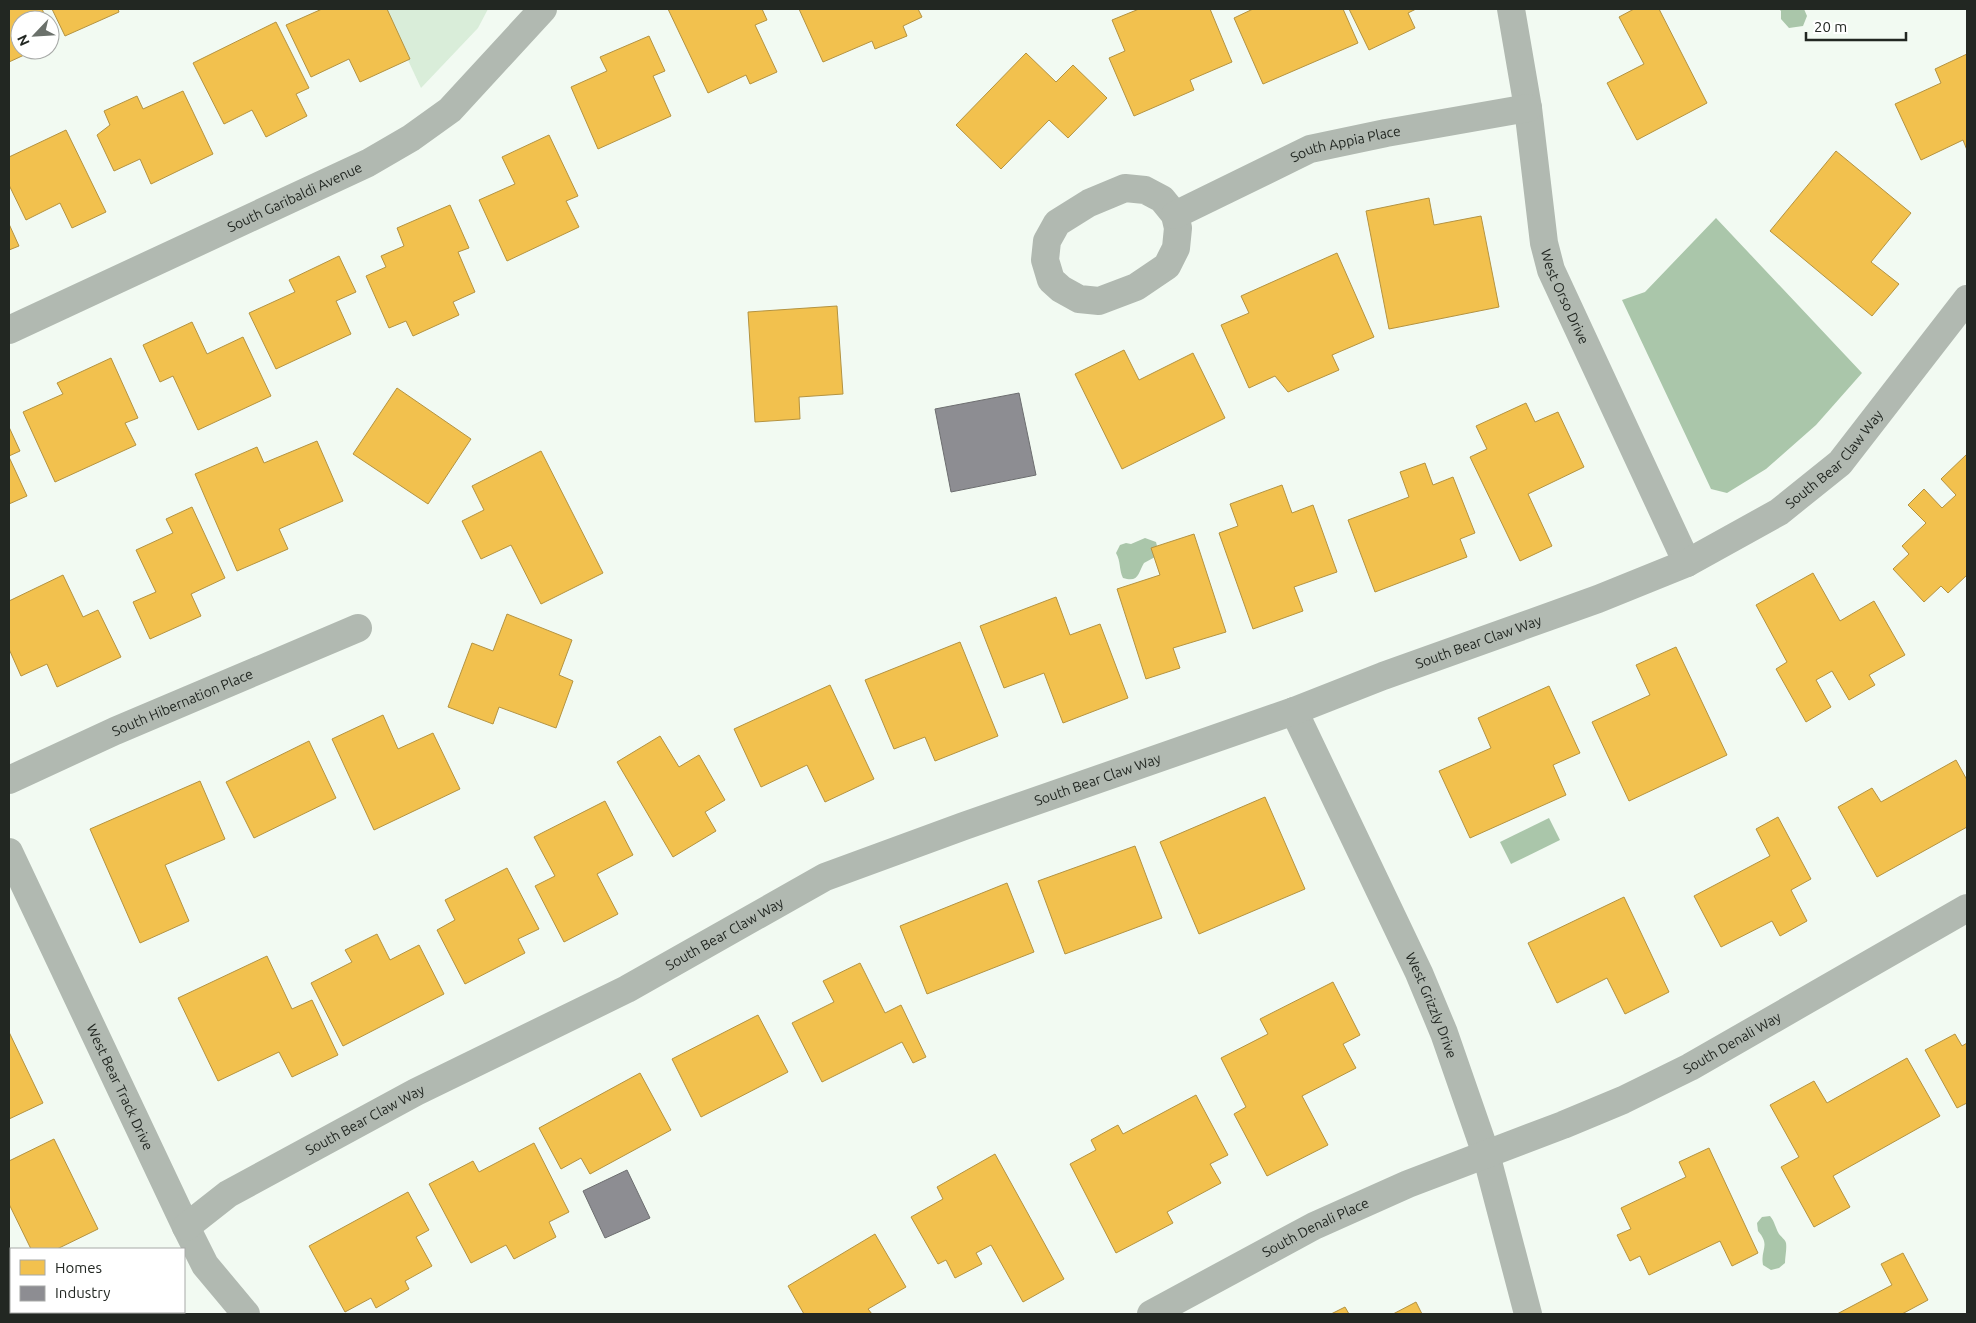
<svg xmlns="http://www.w3.org/2000/svg" width="1976" height="1323" font-family="Ubuntu,sans-serif">
	<style>
		.green { fill: #d9edd9 }
		.water { fill: #aac6aa }
		.homes { fill: #f2c14e; stroke: #b49341 }
		.industry { fill: #8d8d92; stroke: #6d6e70 }
		.lines { fill: none; stroke-linecap: round; stroke-linejoin: round }
		.minor { stroke: #b1b9b1; stroke-width: 28 }
		.labels { text-anchor: middle; stroke-width: 5; stroke-linejoin: round; paint-order: stroke }
		.street-label { font-size: 14px; fill: #222722; stroke: #fff }
	</style>
	<rect width="100%" height="100%" fill="#f2faf2"/>
	<!-- green -->
	<path class="green" d="M384,9H488L478,28L421,88Z"/>
	<!-- water -->
	<g class="water">
		<path d="M1779,9H1804L1807,16L1803,26L1789,28L1781,19V11Z"/>
		<path d="M1716,218L1862,373L1816,425L1766,469L1727,493L1711,489L1622,300L1645,292Z"/>
		<path d="M1145,538L1156,542L1158,550L1155,557L1144,563C1138,573 1139,583 1123,578C1119,570 1121,562 1116,553L1120,545L1126,543L1131,544Z"/>
		<path d="M1549,818L1560,840L1511,864L1500,842Z"/>
		<path d="M1770,1216C1775,1222 1775,1227 1779,1234C1781,1237 1785,1239 1786,1243C1787,1249 1785,1257 1785,1263L1779,1268L1771,1270L1763,1265C1760,1249 1771,1246 1758,1231L1757,1223L1762,1217Z"/>
	</g>
	<!-- homes -->
	<g class="homes">
		<path d="M9,9H42L47,20H20V50H35L9,62Z"/>
		<path d="M52,9H118L119,12L65,36Z"/>
		<path d="M322,9H387L410,59L360,82L349,59L311,77L286,25Z"/>
		<path d="M668,9H762L767,20L755,25L777,72L750,84L746,75L708,93Z"/>
		<path d="M799,9H918L922,17L903,26L907,36L875,49L872,41L823,62Z"/>
		<path d="M1139,9H1210L1232,62L1190,80L1194,90L1134,116L1109,58L1125,51L1112,20Z"/>
		<path d="M1253,9H1343L1358,43L1263,84L1234,18Z"/>
		<path d="M1349,9H1416L1408,13L1415,28L1369,50Z"/>
		<path d="M1634,9H1659L1707,103L1637,140L1607,83L1644,64L1619,17Z"/>
		<path d="M276,22L309,88L296,94L307,116L266,137L252,110L224,124L193,63Z"/>
		<path d="M50,27L56,40L50,43Z"/>
		<path d="M649,36L665,71L653,76L671,116L598,149L571,87L607,71L600,57Z"/>
		<path d="M1026,53L1056,82L1073,65L1107,98L1068,138L1049,120L1001,169L956,125Z"/>
		<path d="M1967,54V150L1963,140L1921,160L1895,104L1941,83L1935,69Z"/>
		<path d="M183,91L213,154L151,184L140,159L114,171L97,135L110,125L104,111L137,96L143,109Z"/>
		<path d="M66,130L106,212L72,228L60,203L26,220L9,185V157Z"/>
		<path d="M549,135L578,196L566,201L579,227L507,261L479,200L515,184L502,157Z"/>
		<path d="M1836,151L1911,213L1871,262L1899,284L1872,316L1770,231Z"/>
		<path d="M1429,198L1434,225L1481,216L1499,307L1389,329L1366,211Z"/>
		<path d="M450,205L469,248L458,252L475,292L453,302L459,315L413,336L406,321L389,328L366,276L386,267L381,256L404,246L397,228Z"/>
		<path d="M9,224L19,246L9,250Z"/>
		<path d="M1337,253L1374,337L1332,355L1339,370L1288,392L1275,376L1249,388L1221,325L1249,313L1241,296Z"/>
		<path d="M339,256L356,292L336,301L351,334L276,369L249,313L295,292L289,280Z"/>
		<path d="M837,306L843,394L799,397L800,419L755,422L748,312Z"/>
		<path d="M192,322L207,354L243,337L271,396L198,430L173,376L160,382L143,345Z"/>
		<path d="M1124,350L1139,380L1193,353L1225,418L1122,469L1075,374Z"/>
		<path d="M111,358L138,418L125,423L136,445L55,482L23,412L63,394L57,383Z"/>
		<path d="M397,388L471,439L428,504L353,454Z"/>
		<path d="M1526,403L1535,422L1558,412L1584,467L1528,494L1552,546L1520,561L1470,457L1487,449L1476,426Z"/>
		<path d="M9,427L20,451L9,456Z"/>
		<path d="M317,441L343,501L279,529L288,549L237,571L195,474L257,447L264,463Z"/>
		<path d="M541,451L603,573L541,604L511,545L481,559L462,521L484,510L472,486Z"/>
		<path d="M1967,454V575L1948,593L1941,586L1924,602L1893,569L1909,554L1902,546L1926,523L1908,505L1924,489L1942,508L1956,495L1941,479Z"/>
		<path d="M9,457L27,496L9,504Z"/>
		<path d="M1425,463L1433,485L1453,477L1475,533L1460,539L1467,557L1375,592L1348,520L1409,497L1400,472Z"/>
		<path d="M1282,485L1292,513L1313,505L1337,572L1294,587L1303,611L1253,629L1219,533L1238,526L1230,504Z"/>
		<path d="M192,507L225,578L191,594L201,616L150,639L133,602L156,592L136,550L173,533L166,519Z"/>
		<path d="M1194,534L1226,632L1173,648L1180,668L1146,679L1117,589L1160,575L1151,548Z"/>
		<path d="M1813,573L1840,621L1874,601L1905,655L1869,675L1875,685L1849,700L1832,671L1816,680L1831,707L1806,722L1776,669L1787,662L1756,605Z"/>
		<path d="M63,575L83,617L98,610L121,657L57,687L47,664L21,676L9,649V601Z"/>
		<path d="M1056,597L1070,635L1100,624L1128,698L1063,723L1044,673L1004,688L980,626Z"/>
		<path d="M507,614L572,640L559,675L573,681L556,728L499,707L493,724L448,707L472,643L493,651Z"/>
		<path d="M960,642L998,736L935,761L925,737L894,749L865,680Z"/>
		<path d="M1676,647L1727,755L1629,801L1592,722L1650,695L1636,665Z"/>
		<path d="M830,685L874,779L825,802L807,765L761,787L734,729Z"/>
		<path d="M1549,686L1580,753L1553,765L1566,795L1470,838L1439,771L1491,748L1478,718Z"/>
		<path d="M383,715L398,749L433,733L460,789L374,830L332,739Z"/>
		<path d="M660,736L679,767L699,755L725,800L705,812L716,831L673,857L617,762Z"/>
		<path d="M309,741L336,798L254,838L226,782Z"/>
		<path d="M1956,760L1967,780V827L1877,877L1838,807L1872,788L1881,802Z"/>
		<path d="M200,781L225,839L165,865L189,921L140,943L90,829Z"/>
		<path d="M1265,797L1305,889L1199,934L1160,842Z"/>
		<path d="M605,801L633,855L597,874L618,914L564,942L535,886L555,876L534,837Z"/>
		<path d="M1778,817L1811,879L1791,890L1807,921L1780,936L1772,921L1721,947L1694,896L1770,856L1756,829Z"/>
		<path d="M1135,846L1162,918L1065,954L1038,881Z"/>
		<path d="M507,868L539,929L518,939L525,953L465,984L437,930L455,920L445,900Z"/>
		<path d="M1007,883L1034,952L927,994L900,926Z"/>
		<path d="M1624,897L1669,992L1625,1014L1607,978L1557,1003L1528,943Z"/>
		<path d="M377,934L390,960L419,945L444,994L343,1046L311,983L352,962L345,950Z"/>
		<path d="M267,956L292,1009L312,1000L338,1055L292,1077L279,1052L218,1081L178,998Z"/>
		<path d="M860,963L885,1013L901,1005L926,1057L913,1063L902,1042L822,1082L792,1023L834,1002L823,981Z"/>
		<path d="M1333,982L1360,1035L1343,1044L1356,1068L1302,1096L1328,1145L1267,1176L1234,1114L1246,1107L1221,1058L1268,1034L1260,1019Z"/>
		<path d="M758,1015L788,1072L701,1117L672,1059Z"/>
		<path d="M9,1032L43,1103L9,1119Z"/>
		<path d="M1955,1034L1962,1046L1967,1043V1103L1957,1108L1925,1050Z"/>
		<path d="M1907,1058L1940,1116L1833,1176L1850,1207L1814,1227L1781,1167L1799,1157L1770,1105L1814,1081L1827,1103Z"/>
		<path d="M640,1073L671,1130L590,1174L581,1158L561,1169L539,1128Z"/>
		<path d="M1196,1095L1228,1155L1210,1164L1221,1183L1167,1212L1173,1223L1116,1253L1070,1164L1096,1150L1091,1140L1118,1125L1123,1134Z"/>
		<path d="M54,1139L98,1229L57,1249H31L9,1204V1161Z"/>
		<path d="M534,1143L569,1212L549,1222L556,1237L514,1259L506,1245L471,1263L429,1184L473,1161L479,1172Z"/>
		<path d="M1709,1148L1758,1253L1732,1266L1720,1241L1649,1275L1640,1256L1630,1261L1617,1235L1631,1229L1621,1208L1686,1177L1679,1162Z"/>
		<path d="M995,1154L1064,1279L1023,1302L991,1245L976,1253L982,1264L955,1278L946,1260L938,1264L911,1217L943,1199L937,1187Z"/>
		<path d="M408,1192L429,1230L416,1237L432,1266L405,1281L409,1289L376,1308L371,1298L345,1312L309,1246Z"/>
		<path d="M875,1234L906,1287L868,1309L872,1314H804L788,1286Z"/>
		<path d="M1903,1253L1928,1300L1902,1314H1837L1892,1285L1881,1264Z"/>
		<path d="M1416,1302L1422,1314H1393Z"/>
		<path d="M1345,1307L1349,1314H1331Z"/>
		<path d="M41,1312H152L153,1314H42Z"/>
	</g>
	<!-- industry -->
	<g class="industry">
		<path d="M1019,393L1036,475L951,492L935,409Z"/>
		<path d="M627,1170L650,1218L605,1238L583,1191Z"/>
	</g>
	<g class="lines">
		<!-- minor -->
		<g class="minor">
			<path id="s1" d="M1511,9L1528,108L1544,243L1551,270L1687,563"/>
			<path d="M1125,188L1145,190L1162,199L1175,215L1178,228L1176,248L1167,266L1136,287L1099,301L1079,299L1061,289L1051,280L1045,260L1047,241L1057,223L1089,203Z"/>
			<path id="s2" d="M1175,215L1310,149L1386,133L1528,108"/>
			<path id="s3" d="M9,330L368,163L411,138L450,110L543,9"/>
			<path id="s4" d="M1294,711L1419,973L1444,1033L1486,1154L1528,1314"/>
			<path id="s5" d="M9,780L115,731L358,628"/>
			<path id="s6" d="M9,852L186,1227L205,1265L246,1314"/>
			<path id="s7" d="M186,1227L228,1194L416,1092L627,989L825,877L964,826L1294,711L1383,676L1598,599L1687,563L1779,512L1840,463L1967,299"/>
			<path id="s8" d="M1151,1314L1314,1226L1408,1184L1563,1125L1623,1100L1690,1067L1967,908"/>
		</g>
	</g>
	<g class="labels">
		<!-- street labels -->
		<g class="street-label">
			<text dy="5" stroke="none"><textPath href="#s2" startOffset="186">South Appia Place</textPath></text>
			<text dy="5" stroke="none"><textPath href="#s3" startOffset="315">South Garibaldi Avenue</textPath></text>
			<text dy="5" stroke="none"><textPath href="#s1" startOffset="294">West Orso Drive</textPath></text>
			<text dy="5" stroke="none"><textPath href="#s7" startOffset="1829">South Bear Claw Way</textPath></text>
			<text dy="5" stroke="none"><textPath href="#s7" startOffset="1424">South Bear Claw Way</textPath></text>
			<text dy="5" stroke="none"><textPath href="#s5" startOffset="190">South Hibernation Place</textPath></text>
			<text dy="5" stroke="none"><textPath href="#s7" startOffset="1019">South Bear Claw Way</textPath></text>
			<text dy="5" stroke="none"><textPath href="#s7" startOffset="614">South Bear Claw Way</textPath></text>
			<text dy="5" stroke="none"><textPath href="#s4" startOffset="325">West Grizzly Drive</textPath></text>
			<text dy="5" stroke="none"><textPath href="#s8" startOffset="642">South Denali Way</textPath></text>
			<text dy="5" stroke="none"><textPath href="#s6" startOffset="260">West Bear Track Drive</textPath></text>
			<text dy="5" stroke="none"><textPath href="#s7" startOffset="209">South Bear Claw Way</textPath></text>
			<text dy="5" stroke="none"><textPath href="#s8" startOffset="186">South Denali Place</textPath></text>
		</g>
	</g>
	<!-- border -->
	<rect width="1976" height="1323" fill="none" stroke="#222722" stroke-width="20"/>
	<!-- legend -->
	<rect x="10" y="1248" width="175" height="65" fill="#ffffff" stroke="#a7a9a7"/>
	<rect x="20" y="1260" width="25" height="15" fill="#f2c14e" stroke="#a7a9a7"/>
	<text x="55" y="1273" font-size="15" fill="#222722">Homes</text>
	<rect x="20" y="1286" width="25" height="15" fill="#8d8d92" stroke="#a7a9a7"/>
	<text x="55" y="1298" font-size="15" fill="#222722">Industry</text>
	<!-- north arrow -->
	<g transform="translate(35 35) rotate(245)"><circle r="24" fill="#ffffff" stroke="#a7a9a7"/>
	<path d="M0-4L9 19L0 12L-9 19Z" fill="#6b716b"/>
	<text y="-8" font-size="14" font-weight="bold" text-anchor="middle" fill="#222722">N</text>
	</g>
	<!-- scale -->
	<path d="M1806 32v8h100v-8" fill="none" stroke="#222722" stroke-width="2.5"/>
	<text x="1814" y="32" font-size="15" fill="#222722" stroke="#ffffff" stroke-width="4" paint-order="stroke">20 m</text>
</svg>
